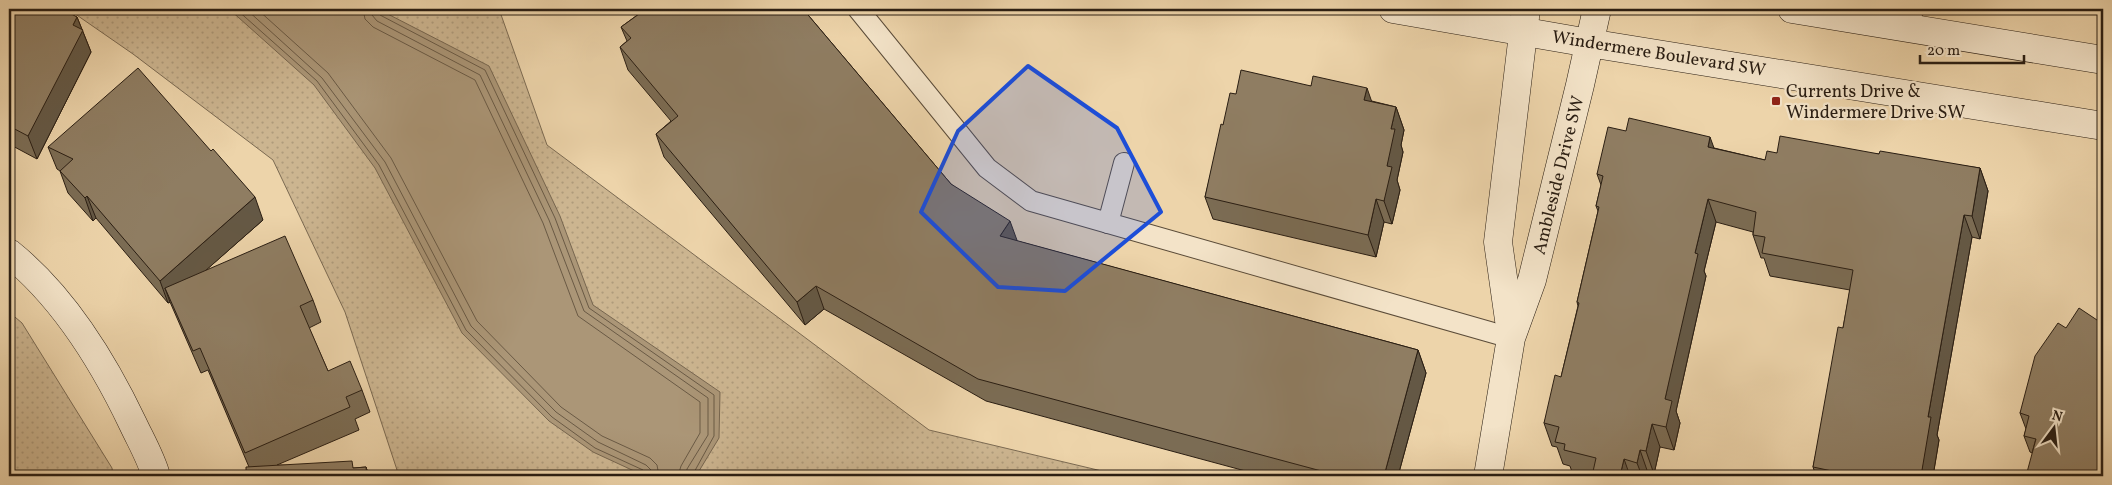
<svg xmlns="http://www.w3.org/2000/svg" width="2112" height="485" font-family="Vollkorn,serif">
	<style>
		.park { fill: url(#park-dots); stroke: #7b6a52 }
		.water { fill: #ab9677; stroke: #77664f }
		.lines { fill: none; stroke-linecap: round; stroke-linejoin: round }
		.shore { stroke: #6a5a45; stroke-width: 1 }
		.lane-casing { stroke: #5b4c39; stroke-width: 22 }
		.secondary-casing { stroke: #2a1e13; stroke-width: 29 }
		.lane { stroke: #f3e3c8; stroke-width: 20 }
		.secondary { stroke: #f3e3c8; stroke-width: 28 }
		.wall { fill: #7b6c54; stroke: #2a1e13 }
		.shaded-wall { fill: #645845; stroke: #2a1e13 }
		.building { fill: #8f7d62; stroke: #2a1e13 }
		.marked { fill: #1d4ed8; fill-opacity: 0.2; stroke: #1d4ed8; stroke-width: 4; stroke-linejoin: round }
		.poi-dot { fill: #8f2418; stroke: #f3e3c8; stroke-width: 2 }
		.labels { text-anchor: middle; stroke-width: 4.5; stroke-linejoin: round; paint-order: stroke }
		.street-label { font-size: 18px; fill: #2a1e13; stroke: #f3e3c8 }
		.poi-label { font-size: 18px; fill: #2a1e13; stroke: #f3e3c8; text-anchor: start }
	</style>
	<defs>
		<pattern id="park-dots" width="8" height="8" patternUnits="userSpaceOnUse" patternTransform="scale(1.25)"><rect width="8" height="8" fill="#ccb590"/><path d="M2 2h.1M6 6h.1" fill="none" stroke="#af9b7b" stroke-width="1.8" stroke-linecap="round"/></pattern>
	</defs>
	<rect width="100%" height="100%" fill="#edd4aa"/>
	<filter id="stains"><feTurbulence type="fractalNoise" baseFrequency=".004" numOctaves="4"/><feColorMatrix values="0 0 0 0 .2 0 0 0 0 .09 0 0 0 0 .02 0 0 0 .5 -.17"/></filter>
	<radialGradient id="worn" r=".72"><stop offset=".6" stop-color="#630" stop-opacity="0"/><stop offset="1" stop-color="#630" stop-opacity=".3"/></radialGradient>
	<!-- park -->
	<g class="park">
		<path d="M68,9H499L547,145L929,430L1123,476H399L345,312L273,160L133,54Z"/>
		<path d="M9,312L22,323L112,468L113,476H9Z"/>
	</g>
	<!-- water -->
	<path class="water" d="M229,9H378L489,66L560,216L593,305L720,392L719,438L696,476H645L593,452L549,421L462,333L375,168L314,85Z"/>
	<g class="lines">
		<!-- shore -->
		<g class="shore">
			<path d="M236,9L317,81L379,165L466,330L552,417L595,448L643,470L645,476"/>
			<path d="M246,9L322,78L385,162L471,326L556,412L598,442L646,465L651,470L652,476"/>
			<path d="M257,9L328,73L391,158L477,321L561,407L602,436L650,458L657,465L659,476"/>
			<path d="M363,9L365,19L373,27L475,80L543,223L578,316L700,402V433L681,466L678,476"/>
			<path d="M371,9L372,15L377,21L480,75L549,220L584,311L708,398V435L687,469L686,476"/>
			<path d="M377,9L380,15L485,70L555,218L589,308L714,395V436L692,476"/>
		</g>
		<defs>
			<g id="lane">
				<path d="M858,9L987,168L1031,201L1511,338"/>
				<path d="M1909,28L1913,9"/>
				<path d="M1108,223L1124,163"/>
			</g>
			<g id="secondary">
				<path d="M1393,9L1589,43L2103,126"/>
				<path d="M1792,9L2103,60"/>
				<path d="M9,253C64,297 103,361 133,424C141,441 151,458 156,476"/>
				<path d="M1511,334L1498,242L1526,9"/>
				<path d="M1488,476L1511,338L1532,280L1580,85L1597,9"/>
			</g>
		</defs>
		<!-- lane casing -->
		<use href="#lane" class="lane-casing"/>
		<!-- secondary casing -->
		<use href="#secondary" class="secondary-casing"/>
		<!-- lane -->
		<use href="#lane" class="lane"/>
		<!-- secondary -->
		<use href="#secondary" class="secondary"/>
	</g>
	<!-- wall -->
	<g class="wall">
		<path d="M9,9L45,10L77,17L91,52L37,159L9,144Z"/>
		<path d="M637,9H803L951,184L1017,241L1418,350L1426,373L1398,476H1264L986,401L824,309L805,325L664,157L656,134L671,121L628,70L620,47L627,41L621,27L640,13Z"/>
		<path d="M1311,86L1396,107L1404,130L1401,145L1403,152L1397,180L1400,190L1392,224L1384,222L1376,257L1213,219L1205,197L1223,125L1236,94Z"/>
		<path d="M1626,131L1714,148L1765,160L1777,153L1879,154L1980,168L1988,191L1980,239L1972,237L1937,435L1939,440L1933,476H1816L1813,467L1843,328L1850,290L1770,276L1764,258H1761L1753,235V232L1716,222L1704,271L1706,276L1676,411L1680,423L1674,450L1660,447L1654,474L1648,473L1647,476H1589L1572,472L1570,466L1563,464L1557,447L1552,446L1544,423L1561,377L1578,306L1577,302L1598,211L1596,206L1601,185L1597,174Z"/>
		<path d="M48,147L263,220L206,270L313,300L321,322L309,328L328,371L362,390L370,412L355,419L359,430L277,465L355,468L366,467L369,476H246L249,467L208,370L201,373L170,302L168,303L96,218L93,221L68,193L60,171L57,169Z"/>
		<path d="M2066,328L2032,453L2030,452L2024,436L2026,429L2020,413Z"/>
	</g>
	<!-- shaded-wall -->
	<g class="shaded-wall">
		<path d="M77,17L91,52L37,159L28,136L73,25Z"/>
		<path d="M1367,88L1375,111L1364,100Z"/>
		<path d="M1396,107L1404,130L1401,145L1403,152L1397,180L1400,190L1392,224L1384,201L1387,166L1391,129Z"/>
		<path d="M1710,137L1718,159L1708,147Z"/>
		<path d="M1980,168L1988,191L1980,239L1972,216Z"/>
		<path d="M87,196L96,218L93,221L85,198Z"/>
		<path d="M255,197L263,220L171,301L165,288L170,302L168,303L160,281Z"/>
		<path d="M1376,199L1384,222L1376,257L1368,235Z"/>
		<path d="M1708,199L1716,222L1704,271L1706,276L1676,411L1680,423L1674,450L1666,427L1665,399L1695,253Z"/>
		<path d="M1964,215L1972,237L1937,435L1939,440L1933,476H1921L1928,417Z"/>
		<path d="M1010,221L1018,243L1000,236Z"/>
		<path d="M816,286L824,309L805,325L797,302Z"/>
		<path d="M1418,350L1426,373L1398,476H1384Z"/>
		<path d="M1652,424L1660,447L1654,474L1646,451Z"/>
		<path d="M1640,450L1648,473L1647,476H1642L1637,463Z"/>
		<path d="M1624,459L1630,476H1620Z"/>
		<path d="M366,467L369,476H367Z"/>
	</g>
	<!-- building -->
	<g class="building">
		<path d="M9,9H43L45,10L46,9H62L77,17L73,25L83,30L28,136L9,126Z"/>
		<path d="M646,9H803L951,184L1010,221L1000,236L1418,350L1384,476H1340L978,379L816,286L797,302L656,134L678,116L620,47L631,38L621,27Z"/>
		<path d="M138,68L211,151L213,149L255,197L160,281L87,196L85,198L60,171L73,159L48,147Z"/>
		<path d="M1241,70L1311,86L1313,76L1367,88L1364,100L1396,107L1391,129H1395L1387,166L1392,167L1384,201L1376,199L1368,235L1205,197L1221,124L1223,125L1230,93L1236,94Z"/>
		<path d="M1629,118L1710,137L1708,147L1765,160L1767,151L1777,153L1780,136L1879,154L1880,151L1980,168L1972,216L1964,215L1928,417H1931L1921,476H1831L1832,471L1813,467L1838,327L1843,328L1853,270L1762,253L1765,237L1753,235L1756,212L1708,199L1695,253L1698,254L1665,399L1672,401L1666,427L1652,424L1646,451L1640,450L1637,463L1624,459L1620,476H1592L1596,458L1564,450L1565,444L1555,442L1559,427L1544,423L1555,375L1561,377L1579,303L1577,302L1599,207L1596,206L1603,176L1597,174L1608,127L1626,131Z"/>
		<path d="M285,236L313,300L300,306L328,371L350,361L362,390L346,397L350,407L245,453L200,348L193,351L165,288Z"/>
		<path d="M2079,308L2103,324V476H2026L2036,439L2024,436L2029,416L2020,413L2035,356L2058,323L2066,328Z"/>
		<path d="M352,461L353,468L366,467L367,476H246V467Z"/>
	</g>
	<!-- marked area -->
	<path class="marked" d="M1028,66L1117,128L1161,212L1065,291L998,287L921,212L958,131Z"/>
	<!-- markers -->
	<rect class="poi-dot" x="1771" y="96" width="10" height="10" rx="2.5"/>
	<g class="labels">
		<!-- street labels -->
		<g class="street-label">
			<text transform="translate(1659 53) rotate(9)" y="6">Windermere Boulevard SW</text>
			<text transform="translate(1558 175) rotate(-76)" y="6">Ambleside Drive SW</text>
		</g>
		<!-- poi labels -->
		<g class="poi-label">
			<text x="1786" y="97">Currents Drive &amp;<tspan x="1786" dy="21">Windermere Drive SW</tspan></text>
		</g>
	</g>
	<!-- margin -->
	<rect width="2112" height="485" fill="none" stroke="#edd4aa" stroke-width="30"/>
	<rect x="10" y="10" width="2092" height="465" fill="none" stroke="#2a1e13" stroke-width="2.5"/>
	<rect x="15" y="15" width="2082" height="455" fill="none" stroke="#2a1e13"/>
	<!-- north arrow -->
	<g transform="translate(2054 428) rotate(15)" stroke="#f3e3c8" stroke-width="4" paint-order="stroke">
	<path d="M0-4L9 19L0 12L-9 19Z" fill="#2a1e13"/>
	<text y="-8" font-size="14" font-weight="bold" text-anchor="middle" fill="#2a1e13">N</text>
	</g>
	<!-- scale -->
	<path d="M1920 55v8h104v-8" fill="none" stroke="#2a1e13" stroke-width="2.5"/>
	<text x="1927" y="55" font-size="15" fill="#2a1e13" stroke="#f3e3c8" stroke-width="4" paint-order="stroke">20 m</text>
	<rect width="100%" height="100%" filter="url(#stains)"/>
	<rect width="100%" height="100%" fill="url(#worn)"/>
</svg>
